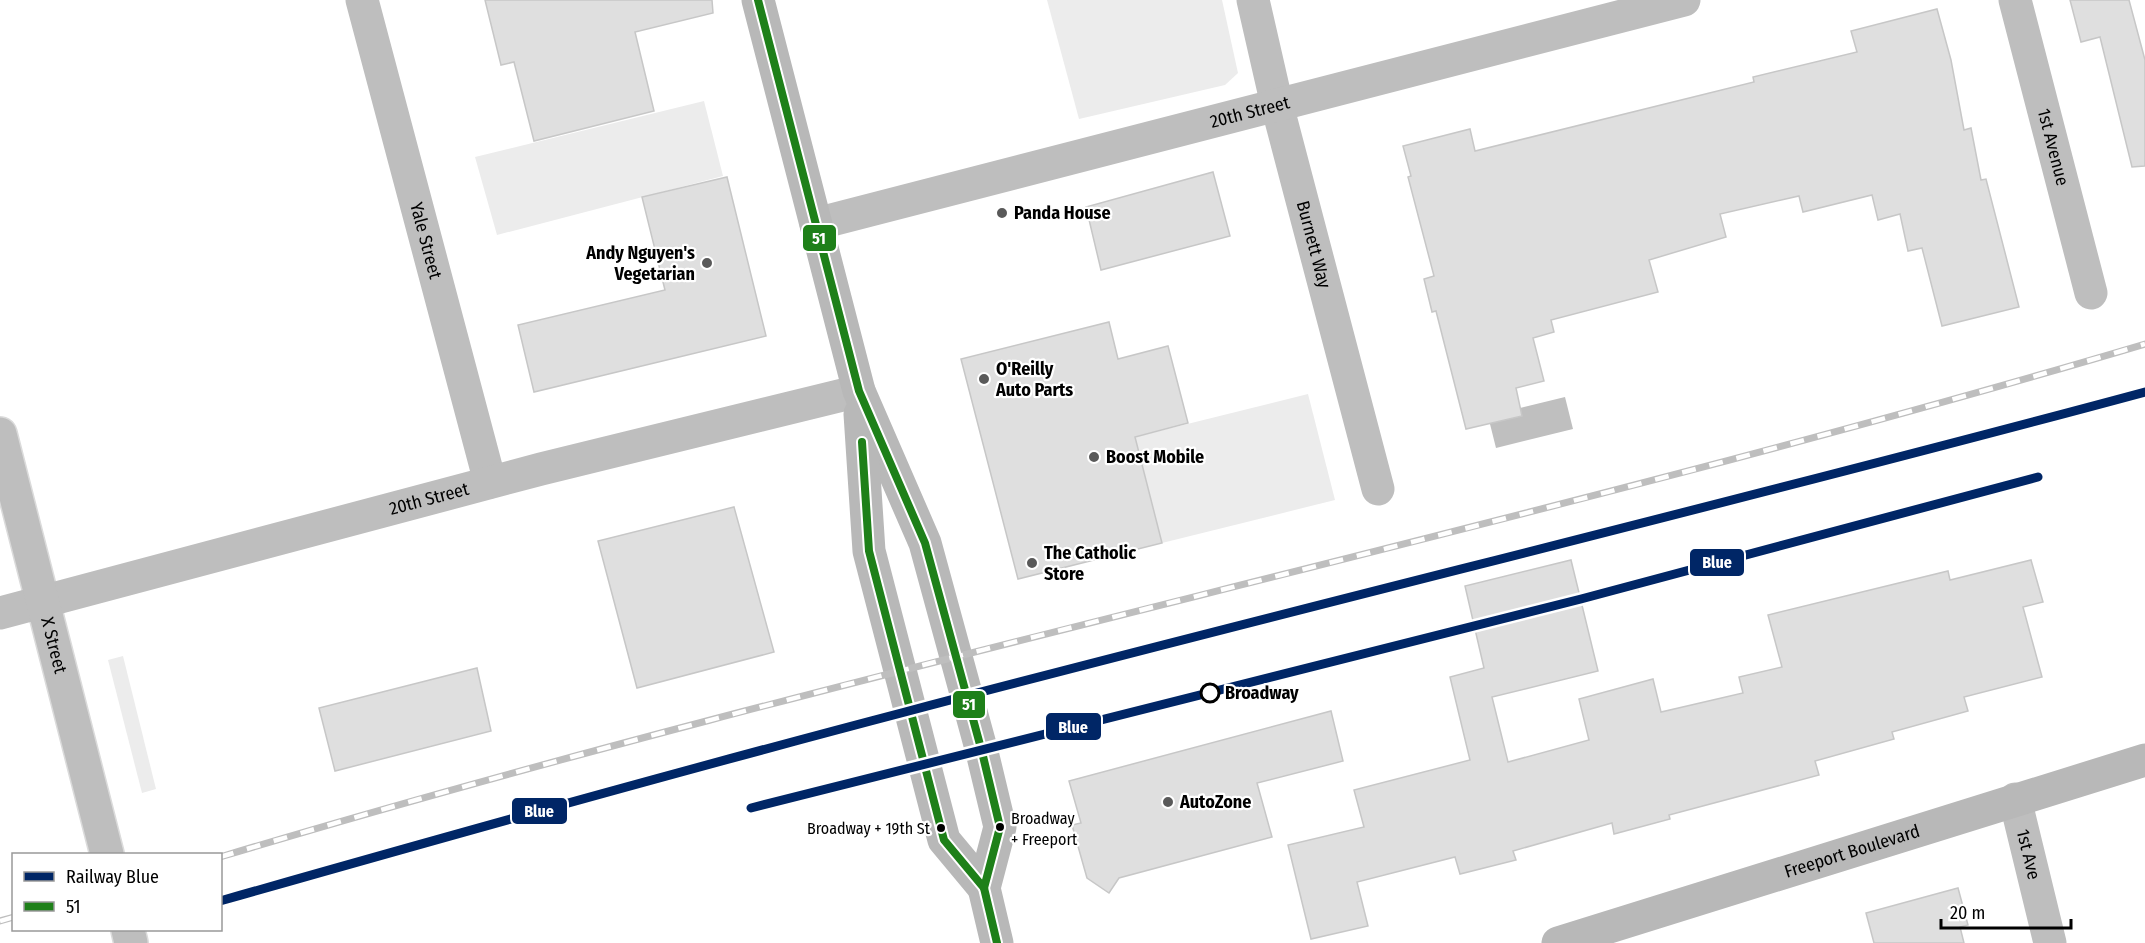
<svg xmlns="http://www.w3.org/2000/svg" width="2145" height="943" font-family="'Fira Sans Condensed',sans-serif">
	<style>
		.green { fill: #ececec }
		.water { fill: #bfbfbf }
		.building { fill: #dfdfdf; stroke: #c7c7c7; stroke-width: 1.5 }
		.lines { fill: none; stroke-linecap: round; stroke-linejoin: round }
		.primary-casing { stroke: #dbdbdb; stroke-width: 36 }
		.street { stroke: #bebebe; stroke-width: 33 }
		.secondary { stroke: #b8b8b8; stroke-width: 33 }
		.primary { stroke: #bebebe; stroke-width: 33 }
		.rail-casing { stroke: #bebebe; stroke-width: 7 }
		.rail { stroke: #fff; stroke-width: 4.5; stroke-dasharray: 14; stroke-linecap: butt }
		.bus-1-casing { stroke: #fff; stroke-width: 12 }
		.bus-1 { stroke: #1e8019; stroke-width: 8 }
		.rail-1-casing { stroke: #fff; stroke-width: 14 }
		.rail-1 { stroke: #002666; stroke-width: 9 }
		.poi-dot { fill: #595959; stroke: #fff; stroke-width: 2 }
		.stop-dot { fill: #fff; stroke: #000; stroke-width: 3 }
		.bus-dot { fill: #000; stroke: #fff; stroke-width: 2 }
		.labels { text-anchor: middle; stroke-width: 4.5; stroke-linejoin: round; paint-order: stroke }
		.bus-label { font-size: 16px; fill: #000; stroke: #fff; text-anchor: start }
		.street-label { font-size: 18px; fill: #000; stroke: #fff }
		.poi-label { font-size: 18px; font-weight: bold; fill: #000; stroke: #fff; text-anchor: start }
		.stop-label { font-size: 18px; font-weight: bold; fill: #000; stroke: #fff; text-anchor: start }
		.line-badge { stroke: #fff; stroke-width: 2 }
		.badge-label { font-size: 16px; text-anchor: middle; font-weight: bold; fill: #fff }
	</style>
	<rect width="100%" height="100%" fill="#fff"/>
	<!-- green -->
	<g class="green">
		<path d="M1047,0H1222L1238,73L1225,85L1079,119Z"/>
		<path d="M704,101L723,176L497,235L475,157Z"/>
		<path d="M1308,394L1335,500L1162,543L1135,437Z"/>
		<path d="M123,656L156,789L142,793L108,660Z"/>
	</g>
	<!-- water -->
	<path class="water" d="M1565,397L1573,429L1496,448L1488,416Z"/>
	<!-- building -->
	<g class="building">
		<path d="M485,0H712L713,13L635,32L654,111L534,141L514,62L501,65Z"/>
		<path d="M2070,0H2129L2145,60V166L2132,167L2100,37L2081,42Z"/>
		<path d="M1937,9L1951,60L1964,130L1971,128L1981,180L1986,179L2019,307L1942,326L1922,248L1908,251L1900,214L1878,220L1872,195L1803,212L1799,196L1720,214L1726,237L1649,260L1658,292L1551,320L1554,332L1533,338L1544,381L1516,388L1522,416L1466,429L1436,311L1432,312L1424,279L1434,276L1408,177L1411,176L1403,146L1470,129L1475,151L1754,82L1753,77L1857,52L1851,31Z"/>
		<path d="M1213,172L1230,236L1101,270L1086,207Z"/>
		<path d="M727,177L766,336L534,392L518,325L665,290L642,197Z"/>
		<path d="M1109,322L1118,359L1168,346L1188,423L1135,437L1162,543L1018,579L961,359Z"/>
		<path d="M734,507L774,652L637,688L598,541Z"/>
		<path d="M1571,560L1598,671L1492,697L1508,762L1589,740L1579,699L1653,679L1661,712L1743,693L1739,677L1782,667L1768,615L1948,571L1950,580L2031,560L2043,602L2023,607L2042,677L1964,697L1968,711L1892,732L1894,739L1815,761L1819,775L1669,815L1670,819L1614,834L1612,823L1513,851L1516,860L1460,874L1455,857L1357,882L1368,926L1311,939L1288,845L1364,827L1354,790L1470,760L1450,677L1484,668L1465,586Z"/>
		<path d="M477,668L491,731L335,771L319,708Z"/>
		<path d="M1331,711L1343,761L1257,783L1272,837L1119,878L1109,893L1087,878L1072,825L1081,823L1069,781Z"/>
		<path d="M1958,888L1968,925L1960,927L1964,943H1874L1866,913Z"/>
	</g>
	<g class="lines">
		<defs>
			<g id="primary">
				<path id="s8" d="M0,434L107,854"/>
				<path d="M128,930L131,943"/>
			</g>
		</defs>
		<!-- primary casing -->
		<use href="#primary" class="primary-casing"/>
		<!-- street -->
		<g class="street">
			<path id="s1" d="M362,0L490,482"/>
			<path id="s2" d="M1253,0L1277,105L1378,489"/>
			<path id="s3" d="M2015,0L2091,293"/>
			<path id="s4" d="M816,224L1684,0"/>
			<path id="s5" d="M0,613L541,469L859,391"/>
			<path id="s6" d="M2015,799L2050,943"/>
		</g>
		<!-- secondary -->
		<g class="secondary">
			<path d="M758,0L859,391L925,543L982,752L1000,827L984,888L997,943"/>
			<path d="M860,414L869,551L944,840L984,888"/>
			<path id="s7" d="M1558,943L2145,760"/>
		</g>
		<!-- primary -->
		<use href="#primary" class="primary"/>
		<defs>
			<g id="rail">
				<path d="M220,857C856,666 1508,533 2145,344"/>
				<path d="M0,921L14,917"/>
			</g>
		</defs>
		<!-- rail casing -->
		<use href="#rail" class="rail-casing"/>
		<!-- rail -->
		<use href="#rail" class="rail"/>
		<defs>
			<g id="bus-1">
				<path d="M758,0L859,391L925,543L982,752L1000,827L984,888L997,943"/>
				<path d="M862,442L869,551L944,840L984,888"/>
			</g>
		</defs>
		<!-- bus-1 casing -->
		<use href="#bus-1" class="bus-1-casing"/>
		<!-- bus-1 -->
		<use href="#bus-1" class="bus-1"/>
		<defs>
			<g id="rail-1">
				<path d="M751,808L1581,599L2038,477"/>
				<path d="M220,901C448,836 676,772 905,712C1318,603 1733,503 2145,392"/>
			</g>
		</defs>
		<!-- rail-1 casing -->
		<use href="#rail-1" class="rail-1-casing"/>
		<!-- rail-1 -->
		<use href="#rail-1" class="rail-1"/>
	</g>
	<!-- markers -->
	<g class="poi-dot">
		<circle cx="1002" cy="213" r="6"/>
		<circle cx="707" cy="263" r="6"/>
		<circle cx="984" cy="379" r="6"/>
		<circle cx="1094" cy="457" r="6"/>
		<circle cx="1032" cy="563" r="6"/>
		<circle cx="1168" cy="802" r="6"/>
	</g>
	<circle class="stop-dot" cx="1210" cy="693" r="9"/>
	<g class="bus-dot">
		<circle cx="1000" cy="827" r="5"/>
		<circle cx="941" cy="828" r="5"/>
	</g>
	<g class="labels">
		<!-- bus labels -->
		<g class="bus-label">
			<text x="1011" y="824">Broadway<tspan x="1011" dy="21">+ Freeport</tspan></text>
			<text x="930" y="834" text-anchor="end">Broadway + 19th St</text>
		</g>
		<!-- street labels -->
		<g class="street-label">
			<text dy="6" stroke="none"><textPath href="#s4" startOffset="448">20th Street</textPath></text>
			<text dy="6" stroke="none"><textPath href="#s3" startOffset="152">1st Avenue</textPath></text>
			<text dy="6" stroke="none"><textPath href="#s1" startOffset="249">Yale Street</textPath></text>
			<text dy="6" stroke="none"><textPath href="#s2" startOffset="252">Burnett Way</textPath></text>
			<text dy="6" stroke="none"><textPath href="#s5" startOffset="444">20th Street</textPath></text>
			<text dy="6" stroke="none"><textPath href="#s8" startOffset="218">X Street</textPath></text>
			<text dy="6" stroke="none"><textPath href="#s7" startOffset="308">Freeport Boulevard</textPath></text>
			<text dy="6" stroke="none"><textPath href="#s6" startOffset="57">1st Ave</textPath></text>
		</g>
		<!-- poi labels -->
		<g class="poi-label">
			<text x="1014" y="219">Panda House</text>
			<text x="695" y="259" text-anchor="end">Andy Nguyen's<tspan x="695" dy="21">Vegetarian</tspan></text>
			<text x="996" y="375">O'Reilly<tspan x="996" dy="21">Auto Parts</tspan></text>
			<text x="1106" y="463">Boost Mobile</text>
			<text x="1044" y="559">The Catholic<tspan x="1044" dy="21">Store</tspan></text>
			<text x="1180" y="808">AutoZone</text>
		</g>
		<!-- stop labels -->
		<g class="stop-label">
			<text x="1225" y="699">Broadway</text>
		</g>
	</g>
	<g class="line-badge">
		<rect x="802" y="224" width="35" height="28" rx="6" fill="#1e8019"/>
		<rect x="1689" y="548" width="56" height="29" rx="6" fill="#002666"/>
		<rect x="952" y="690" width="34" height="29" rx="6" fill="#1e8019"/>
		<rect x="1045" y="712" width="57" height="29" rx="6" fill="#002666"/>
		<rect x="511" y="797" width="57" height="28" rx="6" fill="#002666"/>
	</g>
	<g class="badge-label">
		<text x="819" y="244">51</text>
		<text x="1717" y="568">Blue</text>
		<text x="969" y="710">51</text>
		<text x="1073" y="733">Blue</text>
		<text x="539" y="817">Blue</text>
	</g>
	<!-- legend -->
	<rect x="12" y="853" width="210" height="78" fill="#ffffff" stroke="#999999" stroke-width="1.5"/>
	<rect x="24" y="872" width="30" height="9" fill="#002666" stroke="#999999" stroke-width="1.5"/>
	<text x="66" y="883" font-size="18" fill="#000000">Railway Blue</text>
	<rect x="24" y="902" width="30" height="9" fill="#1e8019" stroke="#999999" stroke-width="1.5"/>
	<text x="66" y="913" font-size="18" fill="#000000">51</text>
	<!-- scale -->
	<path d="M1941 919v9h130v-9" fill="none" stroke="#000000" stroke-width="3"/>
	<text x="1950" y="919" font-size="18" fill="#000000" stroke="#ffffff" stroke-width="4.5" paint-order="stroke">20 m</text>
</svg>
